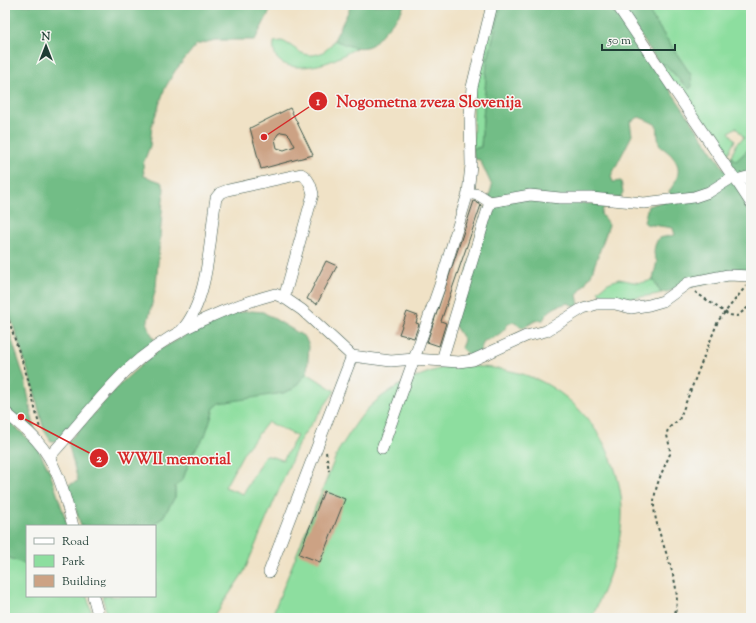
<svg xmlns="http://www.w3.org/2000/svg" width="756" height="623" font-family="'Sorts Mill Goudy',serif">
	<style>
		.green { fill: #8dde9f; stroke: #568e6a; fill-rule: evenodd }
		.forest { fill: #72bd86; stroke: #487d5d }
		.building { fill: #cca284; fill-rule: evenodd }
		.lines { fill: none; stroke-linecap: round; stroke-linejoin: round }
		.minor-casing { stroke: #3e564a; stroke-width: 12 }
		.path { stroke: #3e564a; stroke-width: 2; stroke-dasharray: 3 3; stroke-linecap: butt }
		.minor { stroke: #fff; stroke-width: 11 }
		.leader { fill: none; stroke: #d62828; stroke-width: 1.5 }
		.callout-dot { fill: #d62828; stroke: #f6f6f2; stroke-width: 1.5 }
		.mark-label { font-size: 12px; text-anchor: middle; font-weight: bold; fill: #fff }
		.callout-label { font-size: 16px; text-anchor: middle; font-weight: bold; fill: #d62828; stroke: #f6f6f2; stroke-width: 3; stroke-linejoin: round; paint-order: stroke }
	</style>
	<rect width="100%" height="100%" fill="#f6f6f2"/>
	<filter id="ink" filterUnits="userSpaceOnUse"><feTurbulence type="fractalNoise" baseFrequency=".025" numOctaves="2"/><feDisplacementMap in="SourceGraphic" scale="8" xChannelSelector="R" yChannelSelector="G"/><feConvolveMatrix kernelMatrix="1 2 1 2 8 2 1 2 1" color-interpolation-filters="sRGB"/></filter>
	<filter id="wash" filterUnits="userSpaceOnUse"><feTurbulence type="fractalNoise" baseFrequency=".012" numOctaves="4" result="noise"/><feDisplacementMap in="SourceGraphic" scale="16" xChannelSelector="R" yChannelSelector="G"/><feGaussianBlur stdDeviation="0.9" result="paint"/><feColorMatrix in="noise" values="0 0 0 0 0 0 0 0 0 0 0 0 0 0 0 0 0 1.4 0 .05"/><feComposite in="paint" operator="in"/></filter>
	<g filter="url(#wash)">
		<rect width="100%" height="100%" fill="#f0e2c6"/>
		<!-- green -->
		<g class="green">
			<path d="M495,5H501L487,63L481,147L473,149L474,91Z"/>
			<path d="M644,5H751V147L736,161L731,157L737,143L744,138L736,127L729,132L735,140L726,158L660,65L664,63L683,84L691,75Z"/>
			<path d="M334,40L356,48C345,54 334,61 322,64C303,69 270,71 274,42L282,41C298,48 302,60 321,53C327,50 331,46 334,40Z"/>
			<path d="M619,279C631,281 641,286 653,279L661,293C652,296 619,300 611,299C607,298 600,294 598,291L608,283Z"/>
			<path d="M449,366C479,366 508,367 536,379C591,403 629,469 621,529C617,561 604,589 592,618H271L338,451C349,435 360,414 375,402C396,384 423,373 449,366Z"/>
			<path d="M307,373L335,391L300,440L244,572L213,618H108L102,596H155V526H152L163,517L175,497V487L183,479L192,454L205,435L214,408L219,403L237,399L283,393L293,389ZM268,422L297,436L283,460L265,455L243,494L225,487L244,452Z"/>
			<path d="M5,556L27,565V596H87L93,618H5Z"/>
		</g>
		<!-- forest -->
		<g class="forest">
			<path d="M5,5H273L255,40H215L196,45L175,71L165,88L152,125L150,146L143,164L144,176L161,182L164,188L156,287L147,325L156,343L57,441H51L44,430L33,387L5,300Z"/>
			<path d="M346,5H404L400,14L373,44C360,52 347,45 334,40L350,8Z"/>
			<path d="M501,5H612L729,176L710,189L671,198L669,191C685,171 679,159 660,146C653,124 667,128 639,117L630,122L632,135L611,176L613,182L621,181L623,192L620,198L488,199L492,186L480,160L474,159L473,149L481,147L487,63Z"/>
			<path d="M620,5H644L691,75L692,87L689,89L665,64L660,65Z"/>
			<path d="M751,147V198L728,163L731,157L736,161Z"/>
			<path d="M733,181L751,208V274L661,293L653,279L657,261C652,255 654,244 659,238L675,235L673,228L646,224L644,222L648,206Z"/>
			<path d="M518,198L612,205L603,208L601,214L609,225L591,275L577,295L579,305L576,307L568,303C556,306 549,309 543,320L535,321L523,328L513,322L508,324C502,334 496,337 484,341L479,353L469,356L461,348L464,340L453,323L485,208Z"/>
			<path d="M251,311L263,312L305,337L309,346L307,373L293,389L283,393L220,403L214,408L205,436L192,454L183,479L175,487V497L163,517L152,526H81L68,485L78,481L68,442L120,384L157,351L215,319L235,313Z"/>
			<path d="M5,319L25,380L35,432L5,408Z"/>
			<path d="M5,417L37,447L49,470L68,526H27V565L5,556Z"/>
		</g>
		<g id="blocks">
			<!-- building -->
			<g class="building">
				<path d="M290,108L313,155L261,169L250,128ZM281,132L287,133L290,136L295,146L284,150L277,148L275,139L278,134Z"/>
				<path d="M474,201L481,205L441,321L446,323L439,346L427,342Z"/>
				<path d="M326,261L337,266L317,304L307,299Z"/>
				<path d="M407,312L418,316L416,323L419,324L414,338L399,334Z"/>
				<path d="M324,491L345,499L320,562L299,554Z"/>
			</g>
		</g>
	</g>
	<g filter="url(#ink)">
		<use href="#blocks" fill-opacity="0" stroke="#3e564a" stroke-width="1"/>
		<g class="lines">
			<defs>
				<g id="minor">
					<path d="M617,5L733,177L736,180L751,176"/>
					<path d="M736,180L751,203"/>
					<path d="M468,193L479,195L490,202"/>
					<path d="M181,331C210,300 209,237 216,198L220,193L228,190L301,174C309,178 311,186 313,194L284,298"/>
					<path d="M442,360L490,202L530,195L560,198H591L644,203L694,197L709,192L733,177"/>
					<path d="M5,412C16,422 28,430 37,441C58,464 65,497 73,526"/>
					<path d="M382,449L414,359L459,362L473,360L526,336L546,331L583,308L597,304H615L631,308L649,305L663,301L688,283L728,275L751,276"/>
					<path d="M49,457C76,428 100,396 128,369C168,332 223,308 275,294L286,299L302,310L352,356L391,361L414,359L440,285L468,193L471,165L470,116L472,87L492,5"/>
					<path d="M269,572L352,356"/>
					<path d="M93,596L99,618"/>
				</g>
			</defs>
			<!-- minor casing -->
			<use href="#minor" class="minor-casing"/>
			<!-- path -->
			<g class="path">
				<path d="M695,292L729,315L737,316L751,305"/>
				<path d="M5,309L28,379L40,429"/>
				<path d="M326,452L329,471"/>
				<path d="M673,618C688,587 654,537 654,504C654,487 664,468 670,454C670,434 659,433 679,420L718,321L746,286"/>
			</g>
			<!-- minor -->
			<use href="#minor" class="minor"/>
		</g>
	</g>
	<!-- callouts -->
	<path class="leader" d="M264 137L318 101M21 417L99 458"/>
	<g class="callout-dot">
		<circle cx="264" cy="137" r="4"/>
		<circle cx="21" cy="417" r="4"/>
		<circle cx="318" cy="101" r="10"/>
		<circle cx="99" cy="458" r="10"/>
	</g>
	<g class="mark-label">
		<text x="318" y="105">1</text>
		<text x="99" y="462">2</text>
	</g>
	<g class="callout-label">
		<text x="429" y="107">Nogometna zveza Slovenija</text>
		<text x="174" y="464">WWII memorial</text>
	</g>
	<!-- margin -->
	<rect width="756" height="623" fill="none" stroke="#f6f6f2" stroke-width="20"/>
	<!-- legend -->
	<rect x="26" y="525" width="130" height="72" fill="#f6f6f2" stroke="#a0aca6"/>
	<rect x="34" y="538" width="20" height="6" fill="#ffffff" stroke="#a0aca6"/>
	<text x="62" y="545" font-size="12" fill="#1f3d34">Road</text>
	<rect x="34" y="555" width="20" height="12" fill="#8dde9f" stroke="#a0aca6"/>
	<text x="62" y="565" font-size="12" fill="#1f3d34">Park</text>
	<rect x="34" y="575" width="20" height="12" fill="#cca284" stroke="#a0aca6"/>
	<text x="62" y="585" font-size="12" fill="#1f3d34">Building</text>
	<!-- north arrow -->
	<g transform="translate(46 46)" stroke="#f6f6f2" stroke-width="3" paint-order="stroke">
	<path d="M0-3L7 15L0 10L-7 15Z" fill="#1f3d34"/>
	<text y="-6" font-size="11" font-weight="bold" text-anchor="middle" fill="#1f3d34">N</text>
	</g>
	<!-- scale -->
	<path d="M602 44v6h73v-6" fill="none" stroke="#1f3d34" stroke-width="2"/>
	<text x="608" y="44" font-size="12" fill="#1f3d34" stroke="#f6f6f2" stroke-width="3" paint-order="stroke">50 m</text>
</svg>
